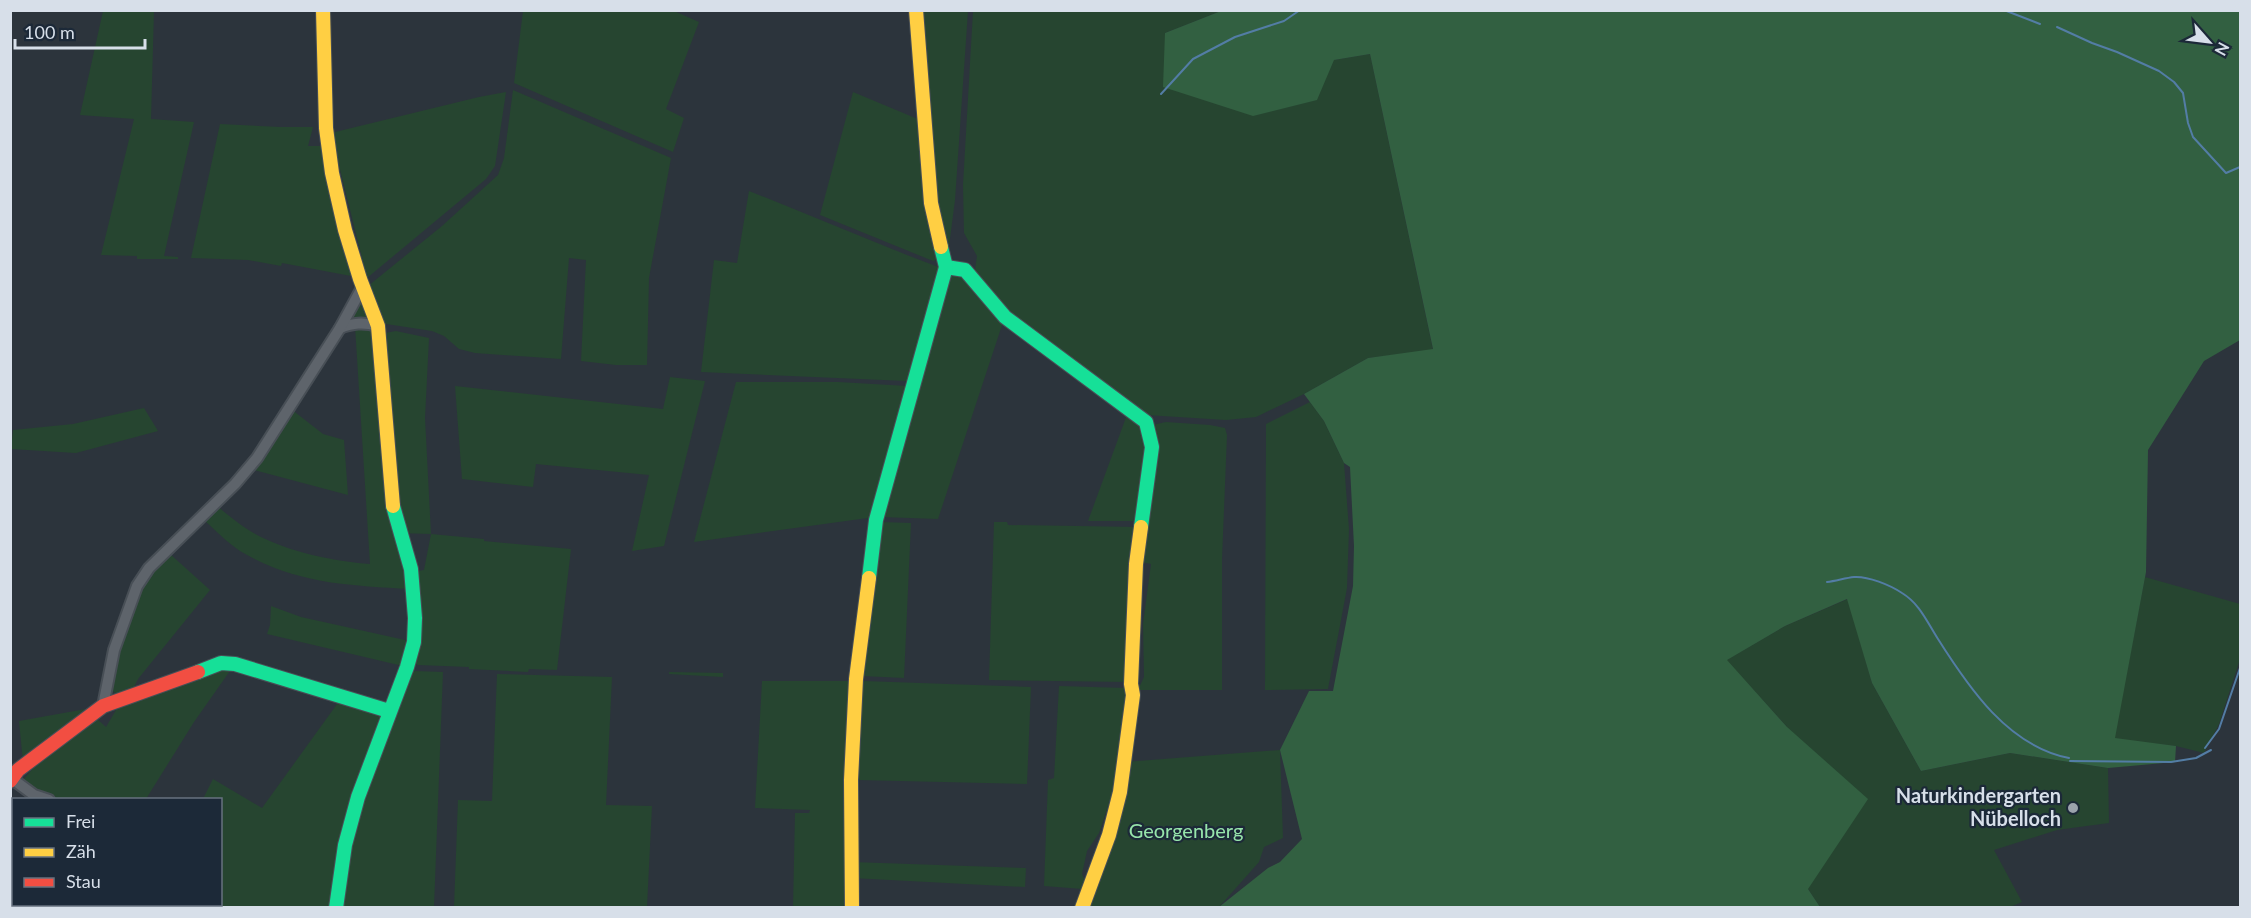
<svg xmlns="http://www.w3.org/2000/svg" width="2251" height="918" font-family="Lato,sans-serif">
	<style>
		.green { fill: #264530 }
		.forest { fill: #326041 }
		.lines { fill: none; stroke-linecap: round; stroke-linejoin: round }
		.stream { stroke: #537da5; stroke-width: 2 }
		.street-casing { stroke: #484f56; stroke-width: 14 }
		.fast-casing { stroke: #484f56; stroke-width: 16 }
		.slow-casing { stroke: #484f56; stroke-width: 16 }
		.jam-casing { stroke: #484f56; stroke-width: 16 }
		.street { stroke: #5e646b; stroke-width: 10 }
		.fast { stroke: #16e098; stroke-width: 14 }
		.slow { stroke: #ffcf43; stroke-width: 14 }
		.jam { stroke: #f24e42; stroke-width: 14 }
		.poi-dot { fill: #9ba3ac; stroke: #1c2938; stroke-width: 2 }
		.labels { text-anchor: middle; stroke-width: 4.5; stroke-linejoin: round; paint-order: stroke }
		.poi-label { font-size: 20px; font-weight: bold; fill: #d7dfe9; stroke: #1c2938; text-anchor: end }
		.park-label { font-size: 20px; fill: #97e5ab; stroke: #1c2938 }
	</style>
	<rect width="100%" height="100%" fill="#2c343c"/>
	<!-- green -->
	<g class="green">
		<path d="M103,11H154L151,119L194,122L164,256L178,257V259H137V256L101,255L134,119L80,115Z"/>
		<path d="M523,11H674L699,22L666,109L684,118L673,152L514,83Z"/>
		<path d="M920,11H968L955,200L948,254L934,201Z"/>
		<path d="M973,11H1221L1165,33L1334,60L1370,54L1433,350L1368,358L1304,394L1256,417L1226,420L1146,415L1006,314L975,270L977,256L964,233L963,185Z"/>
		<path d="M513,90L671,158L649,278L647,365H616L581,361L586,260L569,258L561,359L475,353L459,349L444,336L432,331L380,323L368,286L442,226L498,175L504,158Z"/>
		<path d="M506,92L495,166L486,179L367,278L331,133L479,97Z"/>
		<path d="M853,92L920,120L939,259L933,261L820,215Z"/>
		<path d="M220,124L280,127H313L308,146H325L355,271L351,276L282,263L281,266L248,260L191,258Z"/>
		<path d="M749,191C813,216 876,244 941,268L910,379L906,381L701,372L714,260L737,263Z"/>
		<path d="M950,272L962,275L1004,319L938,519L881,517Z"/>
		<path d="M362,292L372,319L347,320Z"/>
		<path d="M355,326L375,329L383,424L379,427L380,439L384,440L410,589C347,585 296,584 240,551C228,543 216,531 205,521L218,507C227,514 235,521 244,527C277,550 331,561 370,564Z"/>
		<path d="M396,331L429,338L425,418L431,534L484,539V541L571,549L557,670L529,669L528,672L469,669V667L418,665L413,663L418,571L424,570L431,534L399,533L385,333Z"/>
		<path d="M670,377L705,381L664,546L632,551L649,475L536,464L533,487L462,479L455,386L663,409Z"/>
		<path d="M736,382H838L908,386L875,517L694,542Z"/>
		<path d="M1310,402L1324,421L1344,463L1349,529L1347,588L1328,689L1265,690L1266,424Z"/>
		<path d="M144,408L158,431L76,453L11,449L13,430L73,424Z"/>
		<path d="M291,409L323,434L344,440L348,495L254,470Z"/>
		<path d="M1128,412L1147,434L1138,521H1088Z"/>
		<path d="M1166,422L1210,425L1225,428L1227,435L1222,559V690H1138L1144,677L1143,624L1151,564L1141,562L1152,425Z"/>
		<path d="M881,522L911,523L904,678L862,676Z"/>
		<path d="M994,522H1007L1008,525L1138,527L1129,682L989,680Z"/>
		<path d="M170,554L210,590L138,679L132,691L118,696L110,688C118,654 129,601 150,574C156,566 164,560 170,554Z"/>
		<path d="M2145,577L2240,604V659L2219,724L2204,753L2176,746L2114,739Z"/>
		<path d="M1848,599L1872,683L1921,771L2010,753L2108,768L2109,823L2057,830L1994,850L2022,902L2010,907H1820L1808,889L1787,727L1726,660L1785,626Z"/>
		<path d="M271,606L301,617L414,642L407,667L267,634L270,625Z"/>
		<path d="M219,668H232L194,722L146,799C118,799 77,804 51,797C39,795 31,788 22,781L37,764L97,719L106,727L119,705Z"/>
		<path d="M415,671L443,672L434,907L341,908L345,867L362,802L407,676Z"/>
		<path d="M669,672L723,673V677L669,674Z"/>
		<path d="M497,674L612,677L606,805L652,806L647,907H454L458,800L492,801Z"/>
		<path d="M762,681H850L849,907H793L795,813H809L810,810L755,808Z"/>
		<path d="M864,681L1031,687L1027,784L857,780L860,685Z"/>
		<path d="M1059,686L1126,688L1131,694L1123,762L1099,833L1087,851L1082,874L1085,881L1083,889L1044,886L1048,780L1054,778Z"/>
		<path d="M340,700L375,711L383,717L333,907L175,908V905L220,904V800L203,799L213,779L262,808Z"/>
		<path d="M97,707L23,762L19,721Z"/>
		<path d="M1280,750L1283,838L1264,847L1259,862L1219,907L1082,908L1125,762Z"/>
		<path d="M852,862L1026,868L1025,887L852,878Z"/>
	</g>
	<!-- forest -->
	<path class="forest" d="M1221,11H2240V340L2204,361L2148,450L2146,572L2115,738L2176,746L2175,762L2108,768L2010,753L1921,771L1872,683L1847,599L1785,626L1727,660L1787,727L1868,799L1808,889L1820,907H1219L1268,868L1280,862L1302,839L1280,750L1309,691H1333L1353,586L1354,546L1350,467L1344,463L1324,421L1304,394L1368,358L1433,349L1370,54L1334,60L1317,100L1253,116L1163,87L1165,33Z"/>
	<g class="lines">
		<!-- stream -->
		<g class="stream">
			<path d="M2004,10L2040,24"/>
			<path d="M2057,27L2092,43L2117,52L2159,71L2174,82L2183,93L2188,123L2193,137L2226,173L2240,167"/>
			<path d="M1161,94L1193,59L1235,37L1284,21L1300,10"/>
			<path d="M1827,582C1836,581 1845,578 1854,577C1868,576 1890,585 1902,593C1920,604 1927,622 1938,639C1969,688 2008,746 2069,758"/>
			<path d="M2205,748L2219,729L2240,668"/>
			<path d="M2070,761L2171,762L2196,758L2211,750"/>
		</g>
		<defs>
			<g id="street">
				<path d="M340,328C353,323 363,322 378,326"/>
				<path d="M103,706L114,650L137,586L149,568L235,484L257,458L340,328L363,286"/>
				<path d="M11,778L34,795L49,800"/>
				<path d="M156,908V904"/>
			</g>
			<g id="fast">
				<path d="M946,267L965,270L1005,317L1146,422L1152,447L1141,527"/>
				<path d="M869,578L876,520L946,267L941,247"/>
				<path d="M198,672L221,663L235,664L389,711"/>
				<path d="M336,908L345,845L358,797L407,667L414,642L415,618L411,569L393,506"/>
			</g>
			<g id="slow">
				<path d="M323,10L326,128L332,173L345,230L360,279L378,326L393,506"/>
				<path d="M916,10L931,203L941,247"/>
				<path d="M852,908L851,780L856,679L869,578"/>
				<path d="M1082,908L1109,835L1120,792L1133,695L1131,684L1136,564L1141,527"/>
			</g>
			<path id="jam" d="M10,781L18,770L103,706L198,672"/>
		</defs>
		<!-- street casing -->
		<use href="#street" class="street-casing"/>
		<!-- fast casing -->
		<use href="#fast" class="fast-casing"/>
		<!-- slow casing -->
		<use href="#slow" class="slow-casing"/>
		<!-- jam casing -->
		<use href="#jam" class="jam-casing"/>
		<!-- street -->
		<use href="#street" class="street"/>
		<!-- fast -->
		<use href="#fast" class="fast"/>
		<!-- slow -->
		<use href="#slow" class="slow"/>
		<!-- jam -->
		<use href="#jam" class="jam"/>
	</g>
	<!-- markers -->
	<circle class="poi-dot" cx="2073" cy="808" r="6"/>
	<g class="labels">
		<!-- poi labels -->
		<g class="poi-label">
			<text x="2061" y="803">Naturkindergarten<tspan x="2061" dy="23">Nübelloch</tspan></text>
		</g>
		<!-- park labels -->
		<g class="park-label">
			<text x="1186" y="838">Georgenberg</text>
		</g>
	</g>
	<!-- border -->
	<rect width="2251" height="918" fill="none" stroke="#d7dfe9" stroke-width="24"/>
	<!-- legend -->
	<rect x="12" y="798" width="210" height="108" fill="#1c2938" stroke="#67727f" stroke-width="1.5"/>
	<rect x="24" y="818" width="30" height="9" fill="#16e098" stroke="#67727f" stroke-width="1.5"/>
	<text x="66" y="828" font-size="18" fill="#d7dfe9">Frei</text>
	<rect x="24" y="848" width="30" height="9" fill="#ffcf43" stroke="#67727f" stroke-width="1.5"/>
	<text x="66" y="858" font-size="18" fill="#d7dfe9">Zäh</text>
	<rect x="24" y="878" width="30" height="9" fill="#f24e42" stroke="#67727f" stroke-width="1.5"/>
	<text x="66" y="888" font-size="18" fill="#d7dfe9">Stau</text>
	<!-- north arrow -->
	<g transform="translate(2209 42) rotate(118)" stroke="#1c2938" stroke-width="4.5" paint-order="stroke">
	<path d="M0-4.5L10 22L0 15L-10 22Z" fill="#d7dfe9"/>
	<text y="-9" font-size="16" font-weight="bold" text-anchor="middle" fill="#d7dfe9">N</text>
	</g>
	<!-- scale -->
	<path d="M15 39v9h130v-9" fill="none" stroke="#d7dfe9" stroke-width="3"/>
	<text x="24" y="39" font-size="18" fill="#d7dfe9" stroke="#1c2938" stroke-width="4.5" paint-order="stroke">100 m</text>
</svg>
